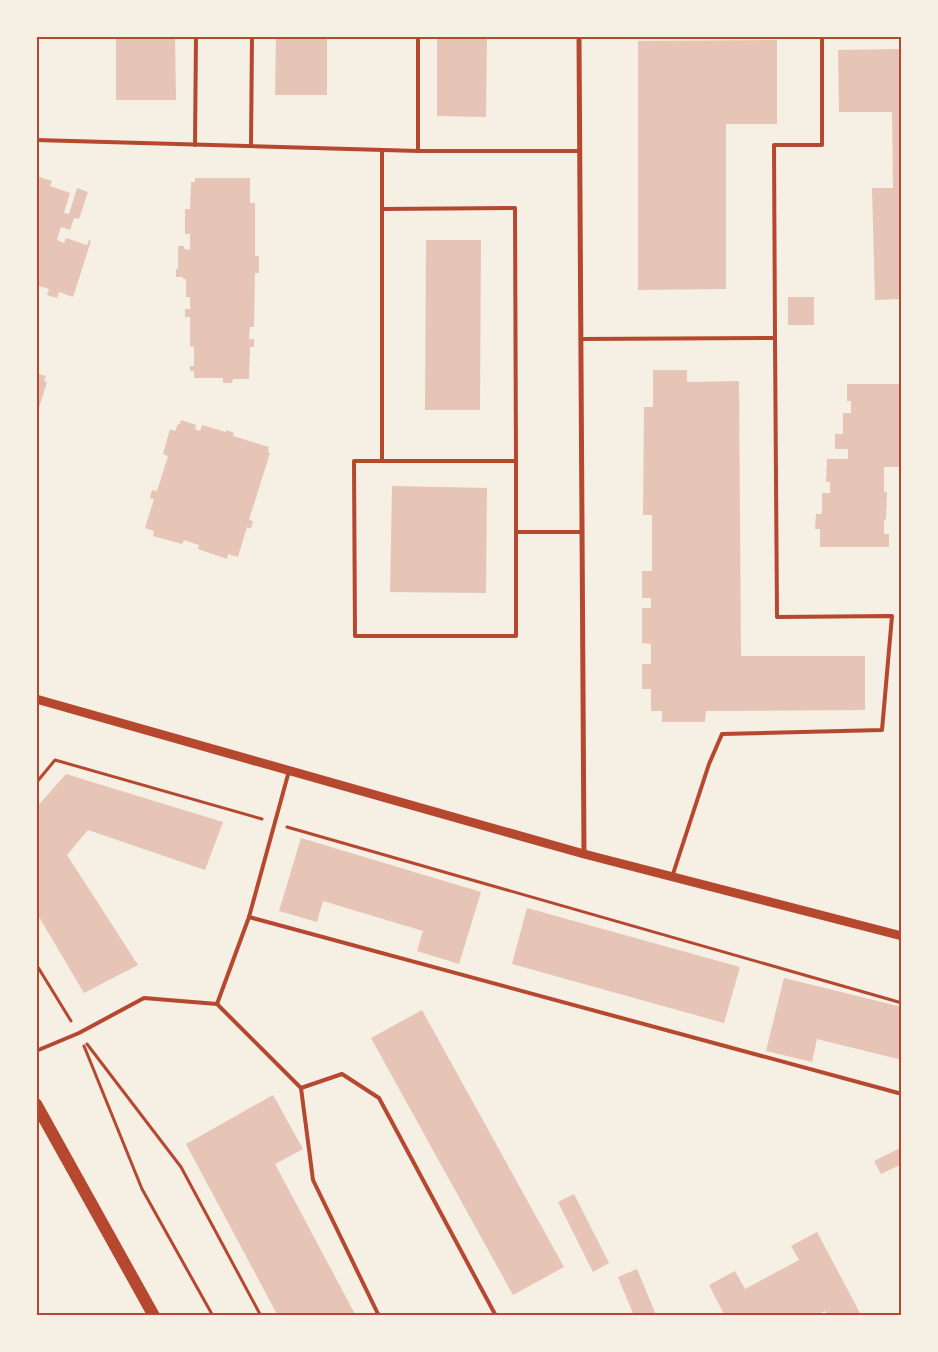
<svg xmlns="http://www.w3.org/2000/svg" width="938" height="1352" font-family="'Noto Sans',sans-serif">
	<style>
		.building { fill: #e6c5b7 }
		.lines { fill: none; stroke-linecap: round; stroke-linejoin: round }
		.path { stroke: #b5482f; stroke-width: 3 }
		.service { stroke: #b5482f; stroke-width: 4 }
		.minor { stroke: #b5482f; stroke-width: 5 }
		.tertiary { stroke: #b5482f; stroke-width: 9 }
		.primary { stroke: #b5482f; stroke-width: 12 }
		.neatline { fill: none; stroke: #b5482f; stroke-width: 2 }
	</style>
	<rect width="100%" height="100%" fill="#f6efe4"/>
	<!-- building -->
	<g class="building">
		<path d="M116,36H175L176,100H116Z"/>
		<path d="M276,36H327V95H275Z"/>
		<path d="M437,36H487L486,117L437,116Z"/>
		<path d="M777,40V124H726V289L638,290V41Z"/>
		<path d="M902,49V299L875,300L872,188H893L892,112H839L838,50Z"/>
		<path d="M36,176L52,181L50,186L70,193L64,213L69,214L77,188L88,192L79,219L74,218L70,230L61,227L57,240L64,243L66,238L87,245L89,240L91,241L73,297L59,292L57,298L47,295L49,289L36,285Z"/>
		<path d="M195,178H250V203H255V256H259V273H255L254,327H250L249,339H254V347H250L249,379H233L232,383H223V378H194V371H190V366H194V347L190,346V317H185V309H190V297H186V279H183V277H176V269H178V246H184V249L190,250V234H185V209H190L191,182H195Z"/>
		<path d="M426,240H481L480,410H425Z"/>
		<rect x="788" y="297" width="26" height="28"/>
		<path d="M653,370H687V382L739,381L741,656H865V710L706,711L705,722H662V711H651V689H642V664H651V644L642,643V608H651V598H642V571H652V515H643L644,407H653Z"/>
		<path d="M36,373L46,376L44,381L47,382L37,414Z"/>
		<path d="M847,384H902V467H884V492H887L886,520H884V534H889V547H820V529H815L816,514H822V493H830V482H826L827,459H848V449H835V434H843V413H851V401H847Z"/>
		<path d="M181,420L196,425L195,429L200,431L202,425L226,432V430L234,433L233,436L269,447L268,452L270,453L249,520L253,521L251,529L247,527L238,557L228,554L227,559L198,549L199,545L184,540L182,544L153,536L154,531L145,528L154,499L150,498L152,490L157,491L168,456L163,454L170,429L175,431L178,424H180Z"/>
		<path d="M392,486L487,488L486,593L390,592Z"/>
		<path d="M66,774L223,822L205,870L88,830L67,855L138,965L84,993L36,912V808Z"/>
		<path d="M301,838L481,892L459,964L417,951L423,931L323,901L317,922L279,911Z"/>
		<path d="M527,908L740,967L724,1023L512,964Z"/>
		<path d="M784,978L902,1007V1060L817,1039L812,1062L766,1051Z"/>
		<path d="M422,1010L564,1267L513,1295L371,1038Z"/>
		<path d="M273,1095L303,1149L275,1164L356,1316H278L186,1144Z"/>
		<path d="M902,1147V1164L881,1174L874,1161Z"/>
		<path d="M574,1194L609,1263L593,1272L558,1202Z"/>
		<path d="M817,1232L861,1315L828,1316L825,1311L815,1316H725L709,1285L735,1271L745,1289L799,1260L791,1246Z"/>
		<path d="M637,1269L656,1315L654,1316H634L618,1277Z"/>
	</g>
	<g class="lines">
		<!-- path -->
		<g class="path">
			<path d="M36,783L55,760L262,819"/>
			<path d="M287,827L902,1003"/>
			<path d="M36,964L71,1021"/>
			<path d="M87,1044L181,1167L261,1316"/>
			<path d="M84,1046L142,1189L213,1316"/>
		</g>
		<!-- service -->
		<g class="service">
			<path d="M418,36V151"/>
			<path d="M36,140L418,151H580"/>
			<path d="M195,145L196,36"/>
			<path d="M251,146L252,36"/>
			<path d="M382,150V461H516V532H582"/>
			<path d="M382,209L515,208L516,461"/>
			<path d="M775,338L774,145H822V36"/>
			<path d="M581,339L775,338L777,617L892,616L882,730L722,734L709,764L672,877"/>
			<path d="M382,461H354L355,636H516V532"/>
			<path d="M289,771L249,917L902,1094"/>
			<path d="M217,1004L249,917"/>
			<path d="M36,1051L79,1033L144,998L217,1004L301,1088L313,1180L379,1316"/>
			<path d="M301,1088L342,1074L379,1098L496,1316"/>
		</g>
		<!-- minor -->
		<path class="minor" d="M579,36L584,854"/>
		<!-- tertiary -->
		<path class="tertiary" d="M36,699L584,854L902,936"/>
		<!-- primary -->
		<path class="primary" d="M36,1104L154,1316"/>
	</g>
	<!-- border -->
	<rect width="938" height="1352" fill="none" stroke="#f6efe4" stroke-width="75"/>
	<rect x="38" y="38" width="862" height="1276" class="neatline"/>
</svg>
